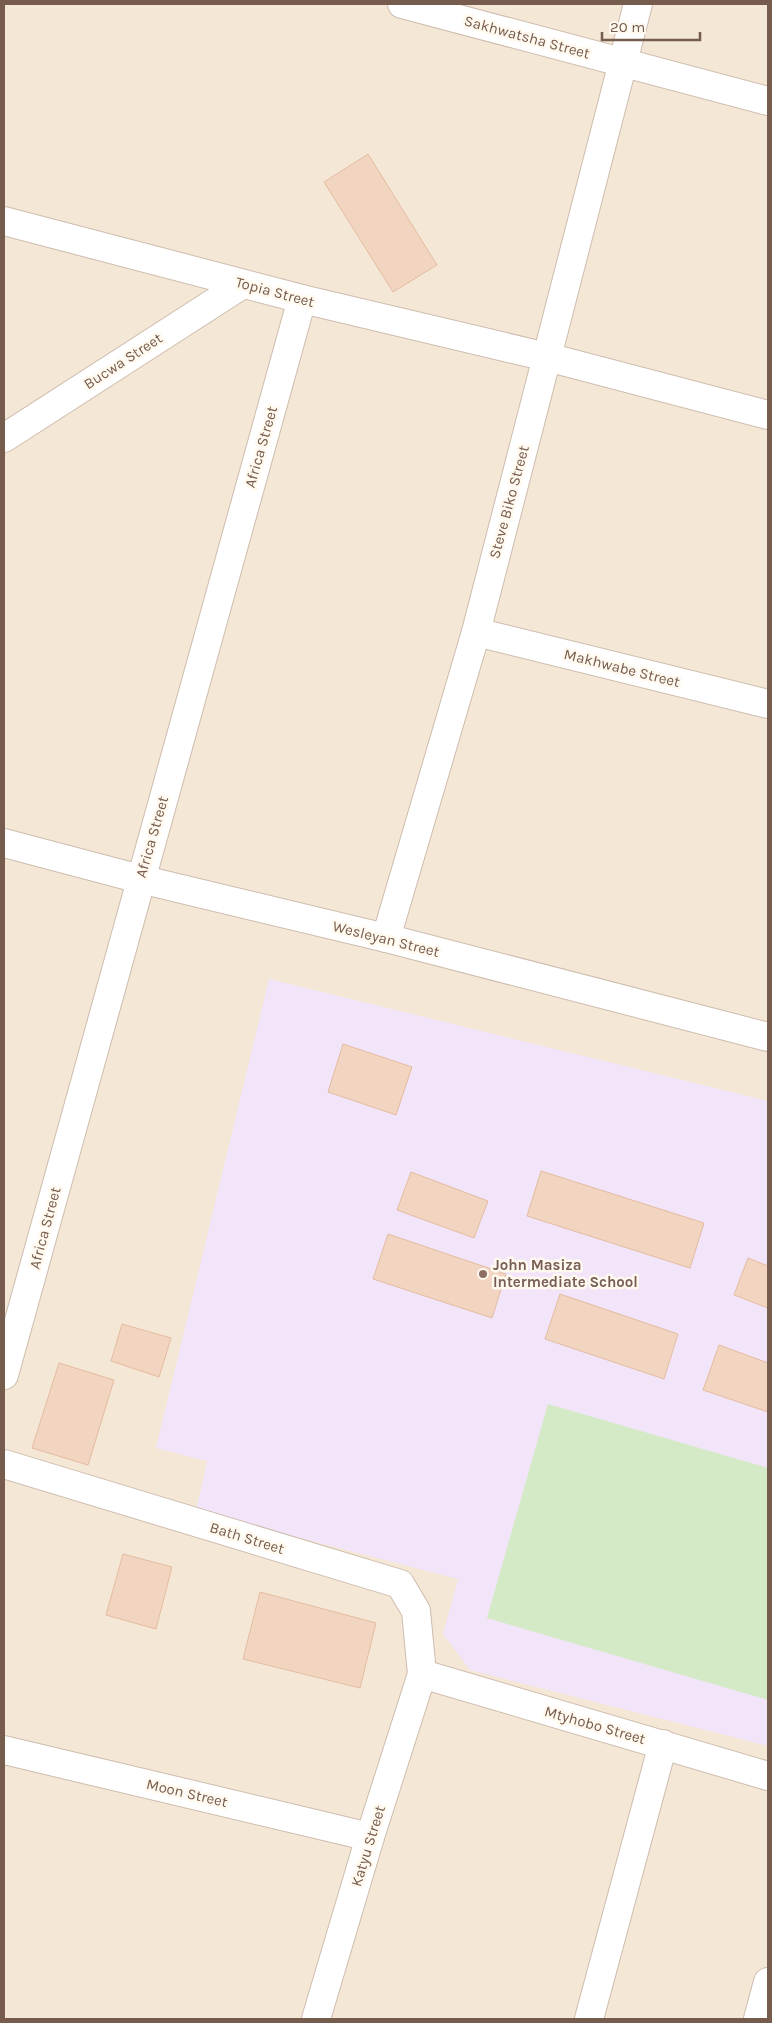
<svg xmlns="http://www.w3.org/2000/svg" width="772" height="2023" font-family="Karla,sans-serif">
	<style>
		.residential { fill: #f4e7d6 }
		.education { fill: #f2e4f9 }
		.green { fill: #d4eac6 }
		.building { fill: #f1d5c0; stroke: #e4bca0 }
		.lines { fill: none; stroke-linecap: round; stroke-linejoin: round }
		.minor-casing { stroke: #cebdae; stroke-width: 30 }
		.minor { stroke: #fff; stroke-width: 28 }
		.education-dot { fill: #8d6e63; stroke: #fff9ef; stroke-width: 2 }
		.labels { text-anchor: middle; stroke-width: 5; stroke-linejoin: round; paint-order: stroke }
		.street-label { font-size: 15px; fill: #765c4c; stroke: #fff9ef }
		.education-label { font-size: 15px; font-weight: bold; fill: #785e54; stroke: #fff9ef; text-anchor: start }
	</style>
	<rect width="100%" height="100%" fill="#fcf5e8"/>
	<!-- residential -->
	<rect class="residential" x="4" y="4" width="764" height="2015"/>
	<!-- education -->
	<path class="education" d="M269,979L768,1101V1746L470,1670L443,1634L458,1579L196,1511L207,1461L156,1448Z"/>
	<!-- green -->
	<path class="green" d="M548,1404L768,1468V1700L487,1618Z"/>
	<!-- building -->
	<g class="building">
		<path d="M368,154L437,265L393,292L324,182Z"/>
		<path d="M343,1044L412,1067L396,1115L328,1092Z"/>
		<path d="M541,1171L704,1223L690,1268L527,1216Z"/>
		<path d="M411,1172L488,1201L474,1238L397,1210Z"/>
		<path d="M388,1234L506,1274L492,1318L373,1279Z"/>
		<path d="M748,1258L768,1266V1308L734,1295Z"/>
		<path d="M560,1294L678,1334L664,1379L545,1339Z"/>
		<path d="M122,1324L171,1338L159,1377L111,1361Z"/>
		<path d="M719,1345L768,1363V1412L703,1390Z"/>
		<path d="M59,1363L114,1380L88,1465L32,1448Z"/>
		<path d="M123,1554L172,1567L156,1629L106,1615Z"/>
		<path d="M260,1592L376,1623L360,1688L243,1659Z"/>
	</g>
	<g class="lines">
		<defs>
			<g id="minor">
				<path d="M402,4L768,101"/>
				<path d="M4,221L302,299L547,357L768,415"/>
				<path d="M4,438L243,284"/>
				<path d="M476,632L768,704"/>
				<path d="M4,843L140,879L386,938L768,1037"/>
				<path d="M386,938L476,632L638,4"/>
				<path d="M4,1375L302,299"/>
				<path d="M4,1464L400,1584L416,1611L422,1674L370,1837L316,2019"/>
				<path d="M422,1674L768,1776"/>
				<path d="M4,1750L370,1837"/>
				<path d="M589,2019L663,1744"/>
				<path d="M758,2019L768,1982"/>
			</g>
		</defs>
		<!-- minor casing -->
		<use href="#minor" class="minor-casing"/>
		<!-- minor -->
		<use href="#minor" class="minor"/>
	</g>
	<!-- markers -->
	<circle class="education-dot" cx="483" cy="1274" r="5"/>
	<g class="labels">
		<!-- street labels -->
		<g class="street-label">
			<text transform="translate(527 37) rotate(15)" y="5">Sakhwatsha Street</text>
			<text transform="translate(275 292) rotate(15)" y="5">Topia Street</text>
			<text transform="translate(123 361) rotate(-33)" y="5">Bucwa Street</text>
			<text transform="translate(261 447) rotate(-74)" y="5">Africa Street</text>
			<text transform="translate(509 502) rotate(-75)" y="5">Steve Biko Street</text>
			<text transform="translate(622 668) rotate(14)" y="5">Makhwabe Street</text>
			<text transform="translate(152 837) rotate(-74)" y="5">Africa Street</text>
			<text transform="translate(386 939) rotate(14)" y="5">Wesleyan Street</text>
			<text transform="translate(45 1228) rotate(-75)" y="5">Africa Street</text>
			<text transform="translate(247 1538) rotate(17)" y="5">Bath Street</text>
			<text transform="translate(595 1725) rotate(16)" y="5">Mtyhobo Street</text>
			<text transform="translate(187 1793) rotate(13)" y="5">Moon Street</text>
			<text transform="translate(368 1846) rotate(-73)" y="5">Katyu Street</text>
		</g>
		<!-- education labels -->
		<g class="education-label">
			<text x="493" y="1270">John Masiza<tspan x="493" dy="17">Intermediate School</tspan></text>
		</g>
	</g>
	<!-- border -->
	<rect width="772" height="2023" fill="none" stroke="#765c4c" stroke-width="10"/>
	<!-- scale -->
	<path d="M602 32v8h98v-8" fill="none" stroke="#765c4c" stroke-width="2.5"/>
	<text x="610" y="32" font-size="15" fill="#765c4c" stroke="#fff9ef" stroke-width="4" paint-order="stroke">20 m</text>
</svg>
